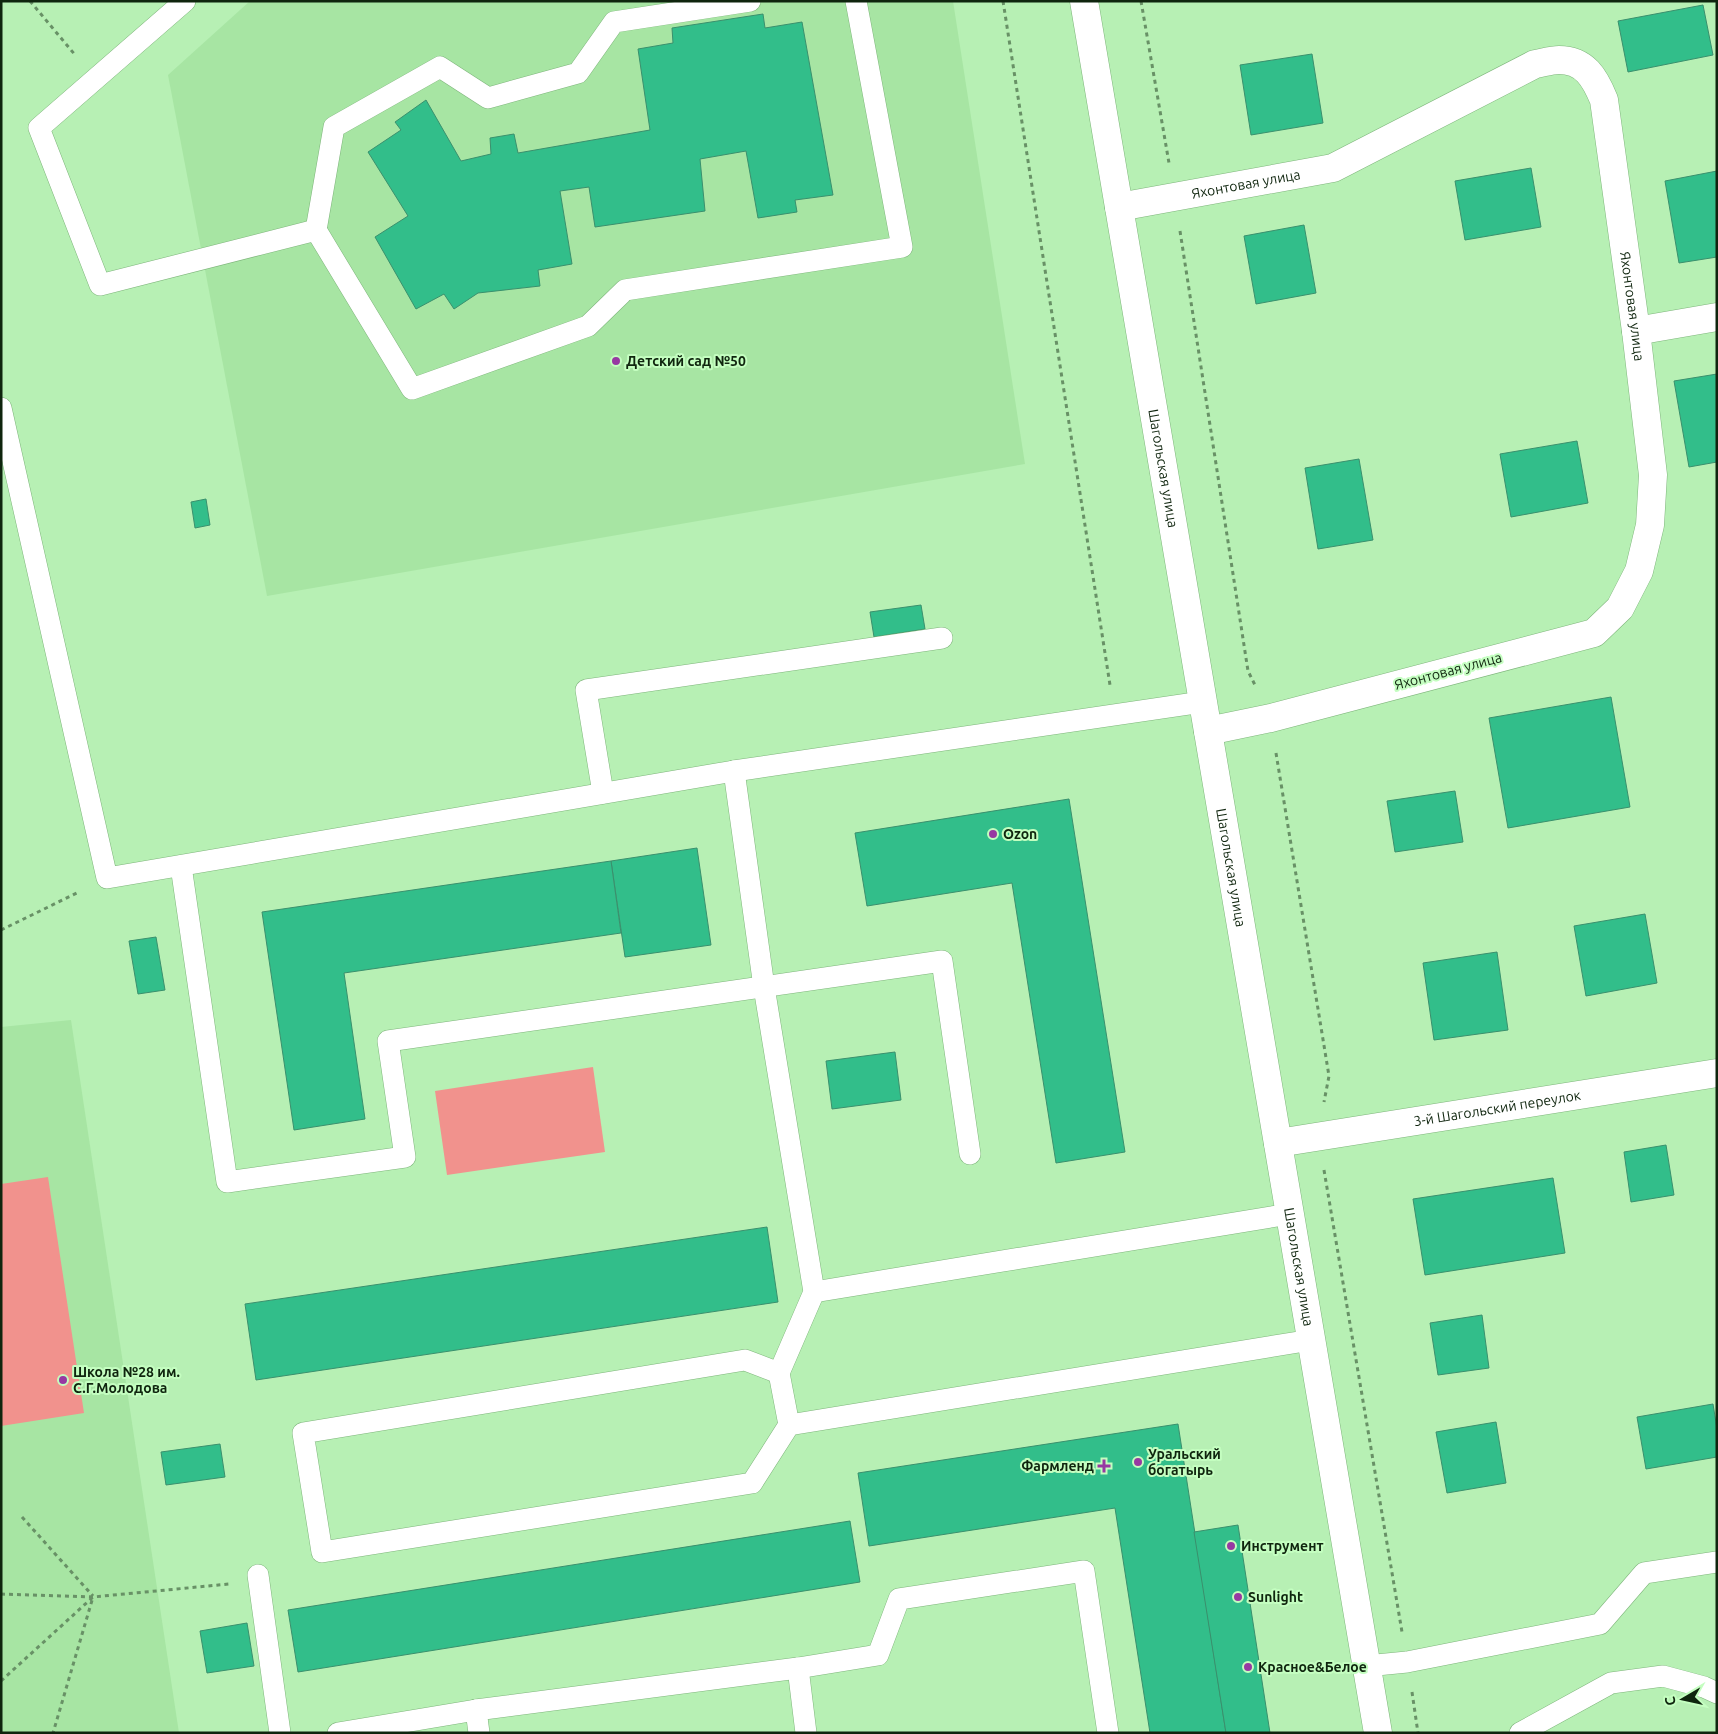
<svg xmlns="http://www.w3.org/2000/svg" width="1718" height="1734" font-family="Ubuntu,sans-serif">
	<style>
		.built { fill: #a7e5a3 }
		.green { fill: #f1928d }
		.building { fill: #32be8a; stroke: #3a906d }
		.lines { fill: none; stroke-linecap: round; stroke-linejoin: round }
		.service-casing { stroke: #7eb57b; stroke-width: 22 }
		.minor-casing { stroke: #7eb57b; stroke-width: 29 }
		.secondary-casing { stroke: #7eb57b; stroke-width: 29 }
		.path { stroke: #689166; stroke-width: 3; stroke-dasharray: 4 4; stroke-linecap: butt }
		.service { stroke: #fff; stroke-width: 21 }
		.minor { stroke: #fff; stroke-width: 28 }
		.secondary { stroke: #fff; stroke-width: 28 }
		.poi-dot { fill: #9739a2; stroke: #c4fec0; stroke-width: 2 }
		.labels { text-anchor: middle; stroke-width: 4; stroke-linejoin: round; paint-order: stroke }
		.street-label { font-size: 14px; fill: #0f250e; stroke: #c4fec0 }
		.poi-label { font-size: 14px; font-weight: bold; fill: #0f250e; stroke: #c4fec0; text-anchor: start }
	</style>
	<rect width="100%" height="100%" fill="#b7f0b4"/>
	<!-- built -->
	<g class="built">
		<path d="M250,1H953L1025,464L267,596L168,75Z"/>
		<path d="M71,1020L179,1733H1V1027Z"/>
	</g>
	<!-- green -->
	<g class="green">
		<path d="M593,1067L605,1152L447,1175L435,1091Z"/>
		<path d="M48,1177L84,1413L1,1426V1184Z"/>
	</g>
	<!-- building -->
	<g class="building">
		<path d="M1703,5L1713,55L1628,72L1618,21Z"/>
		<path d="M763,14L765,28L802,22L833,195L795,200L797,212L758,218L746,151L700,159L705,211L595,227L589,187L560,191L572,264L538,270L540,286L478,293L454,309L444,294L416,309L375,237L408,216L368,152L401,130L395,122L426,100L461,161L491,154L490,138L514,134L518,153L650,130L638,49L673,43L672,28Z"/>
		<path d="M1312,54L1323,123L1251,135L1240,65Z"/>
		<path d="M1531,168L1541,227L1465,240L1455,181Z"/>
		<path d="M1717,171V257L1679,263L1665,181Z"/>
		<path d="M1304,225L1316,293L1256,304L1244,236Z"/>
		<path d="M1717,374V462L1689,467L1674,381Z"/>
		<path d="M1577,441L1588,503L1511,517L1500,454Z"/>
		<path d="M1359,459L1373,540L1318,549L1305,468Z"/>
		<path d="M206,499L210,525L195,528L191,502Z"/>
		<path d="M921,605L925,629L874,637L870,612Z"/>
		<path d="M1611,697L1630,807L1508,828L1489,718Z"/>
		<path d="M1455,791L1463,842L1395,852L1387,801Z"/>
		<path d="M1069,799L1125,1152L1056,1163L1012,883L867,906L855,833Z"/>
		<path d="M697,848L711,945L625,957L611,861Z"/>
		<path d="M611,861L621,933L344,973L365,1119L294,1130L262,912Z"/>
		<path d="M1645,914L1657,983L1586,996L1574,926Z"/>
		<path d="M156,937L165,990L138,994L129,941Z"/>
		<path d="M1497,952L1508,1030L1434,1040L1423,963Z"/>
		<path d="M895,1052L901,1100L832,1109L826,1061Z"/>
		<path d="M1666,1145L1674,1195L1631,1202L1624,1152Z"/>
		<path d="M1553,1178L1565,1253L1425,1275L1413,1199Z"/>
		<path d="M767,1227L778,1302L256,1380L245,1304Z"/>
		<path d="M1482,1315L1489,1368L1438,1375L1430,1323Z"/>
		<path d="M1713,1404L1717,1429V1457L1646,1469L1637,1417Z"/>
		<path d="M1496,1422L1506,1483L1447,1493L1436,1432Z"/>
		<path d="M1178,1424L1226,1733H1150L1115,1508L869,1546L858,1473Z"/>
		<path d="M220,1444L225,1477L166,1485L161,1452Z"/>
		<path d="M850,1521L860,1582L298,1672L288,1610Z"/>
		<path d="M1238,1525L1270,1733H1226L1194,1532Z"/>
		<path d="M247,1623L254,1666L207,1673L200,1631Z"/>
	</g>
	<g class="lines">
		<defs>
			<g id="service">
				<path d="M185,1L39,128L100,285L316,230L334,127L440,67L488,98L578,73L614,22L750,1"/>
				<path d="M316,230L412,389L588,326L625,290L902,247L856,1"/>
				<path d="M1,408L107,878L734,771L1202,702"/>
				<path d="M734,771L764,987L814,1292L779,1373L789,1425"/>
				<path d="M603,793L586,690L942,638"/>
				<path d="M181,866L227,1182L405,1157L388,1041L942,961L970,1154"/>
				<path d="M814,1292L1289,1214"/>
				<path d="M779,1373L745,1360L303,1433L322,1552L752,1483L789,1425L1311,1340"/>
				<path d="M258,1575L280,1733"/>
				<path d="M1366,1666L1407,1662L1600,1624L1644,1573L1717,1562"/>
				<path d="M798,1668L806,1733"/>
				<path d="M476,1710L479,1733"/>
				<path d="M338,1733L476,1710L798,1668L878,1655L899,1599L1084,1571L1108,1733"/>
				<path d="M1520,1733L1611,1683L1663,1676L1704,1687L1717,1693"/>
			</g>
			<g id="minor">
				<path id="s1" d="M1119,207L1333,168L1535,64C1542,63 1551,60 1559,60C1585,60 1595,78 1604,100L1636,331L1653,475L1650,525L1639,571L1620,608L1594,633L1271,718L1208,731"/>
				<path d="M1636,331L1717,317"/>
				<path id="s2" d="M1278,1143L1717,1073"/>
			</g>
			<g id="secondary">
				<path id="s3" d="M1084,1L1378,1733"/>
			</g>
		</defs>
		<!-- service casing -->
		<use href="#service" class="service-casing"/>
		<!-- minor casing -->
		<use href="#minor" class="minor-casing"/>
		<!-- secondary casing -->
		<use href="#secondary" class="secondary-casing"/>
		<!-- path -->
		<g class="path">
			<path d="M30,1L76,56"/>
			<path d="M1003,1L1110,685"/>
			<path d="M1141,1L1169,163"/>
			<path d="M1180,231L1248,671L1255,685"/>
			<path d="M1276,753L1329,1076L1324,1102"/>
			<path d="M1,930L79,892"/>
			<path d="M1324,1170L1402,1632"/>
			<path d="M22,1517L93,1596"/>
			<path d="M1,1594L93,1597L229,1584"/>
			<path d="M1,1681L93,1597L53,1733"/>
			<path d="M1412,1692L1418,1733"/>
		</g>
		<!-- service -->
		<use href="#service" class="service"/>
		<!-- minor -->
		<use href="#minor" class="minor"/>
		<!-- secondary -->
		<use href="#secondary" class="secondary"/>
	</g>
	<!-- markers -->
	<g class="poi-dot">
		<circle cx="616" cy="361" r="5"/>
		<circle cx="993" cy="834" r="5"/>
		<circle cx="63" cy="1380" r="5"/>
		<circle cx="1138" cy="1462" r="5"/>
		<path d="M1101.5 1458.5h5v5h5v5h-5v5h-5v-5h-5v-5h5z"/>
		<circle cx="1231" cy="1546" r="5"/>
		<circle cx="1238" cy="1597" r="5"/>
		<circle cx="1248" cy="1667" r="5"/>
	</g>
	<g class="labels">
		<!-- street labels -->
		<g class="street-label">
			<text dy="5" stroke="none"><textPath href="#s1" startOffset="129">Яхонтовая улица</textPath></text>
			<text dy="5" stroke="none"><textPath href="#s1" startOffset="742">Яхонтовая улица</textPath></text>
			<text dy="5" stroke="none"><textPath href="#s3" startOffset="474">Шагольская улица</textPath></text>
			<text transform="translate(1448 671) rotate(-15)" y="5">Яхонтовая улица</text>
			<text dy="5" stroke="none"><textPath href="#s3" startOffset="879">Шагольская улица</textPath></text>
			<text dy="5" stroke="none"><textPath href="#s2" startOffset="222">3-й Шагольский переулок</textPath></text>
			<text dy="5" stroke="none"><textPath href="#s3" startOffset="1284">Шагольская улица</textPath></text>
		</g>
		<!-- poi labels -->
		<g class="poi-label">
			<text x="626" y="366">Детский сад №50</text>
			<text x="1003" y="839">Ozon</text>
			<text x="73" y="1377">Школа №28 им.<tspan x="73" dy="16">С.Г.Молодова</tspan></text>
			<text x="1148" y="1459">Уральский<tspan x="1148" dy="16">богатырь</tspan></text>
			<text x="1094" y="1471" text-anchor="end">Фармленд</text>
			<text x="1241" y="1551">Инструмент</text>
			<text x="1248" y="1602">Sunlight</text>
			<text x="1258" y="1672">Красное&amp;Белое</text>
		</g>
	</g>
	<!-- border -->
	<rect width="1718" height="1734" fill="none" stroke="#0f250e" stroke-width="5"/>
	<!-- north arrow -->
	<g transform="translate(1683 1699) rotate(261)" stroke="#c4fec0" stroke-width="4" paint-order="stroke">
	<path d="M0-4L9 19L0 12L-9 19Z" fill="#0f250e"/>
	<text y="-8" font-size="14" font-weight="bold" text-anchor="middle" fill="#0f250e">С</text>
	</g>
</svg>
